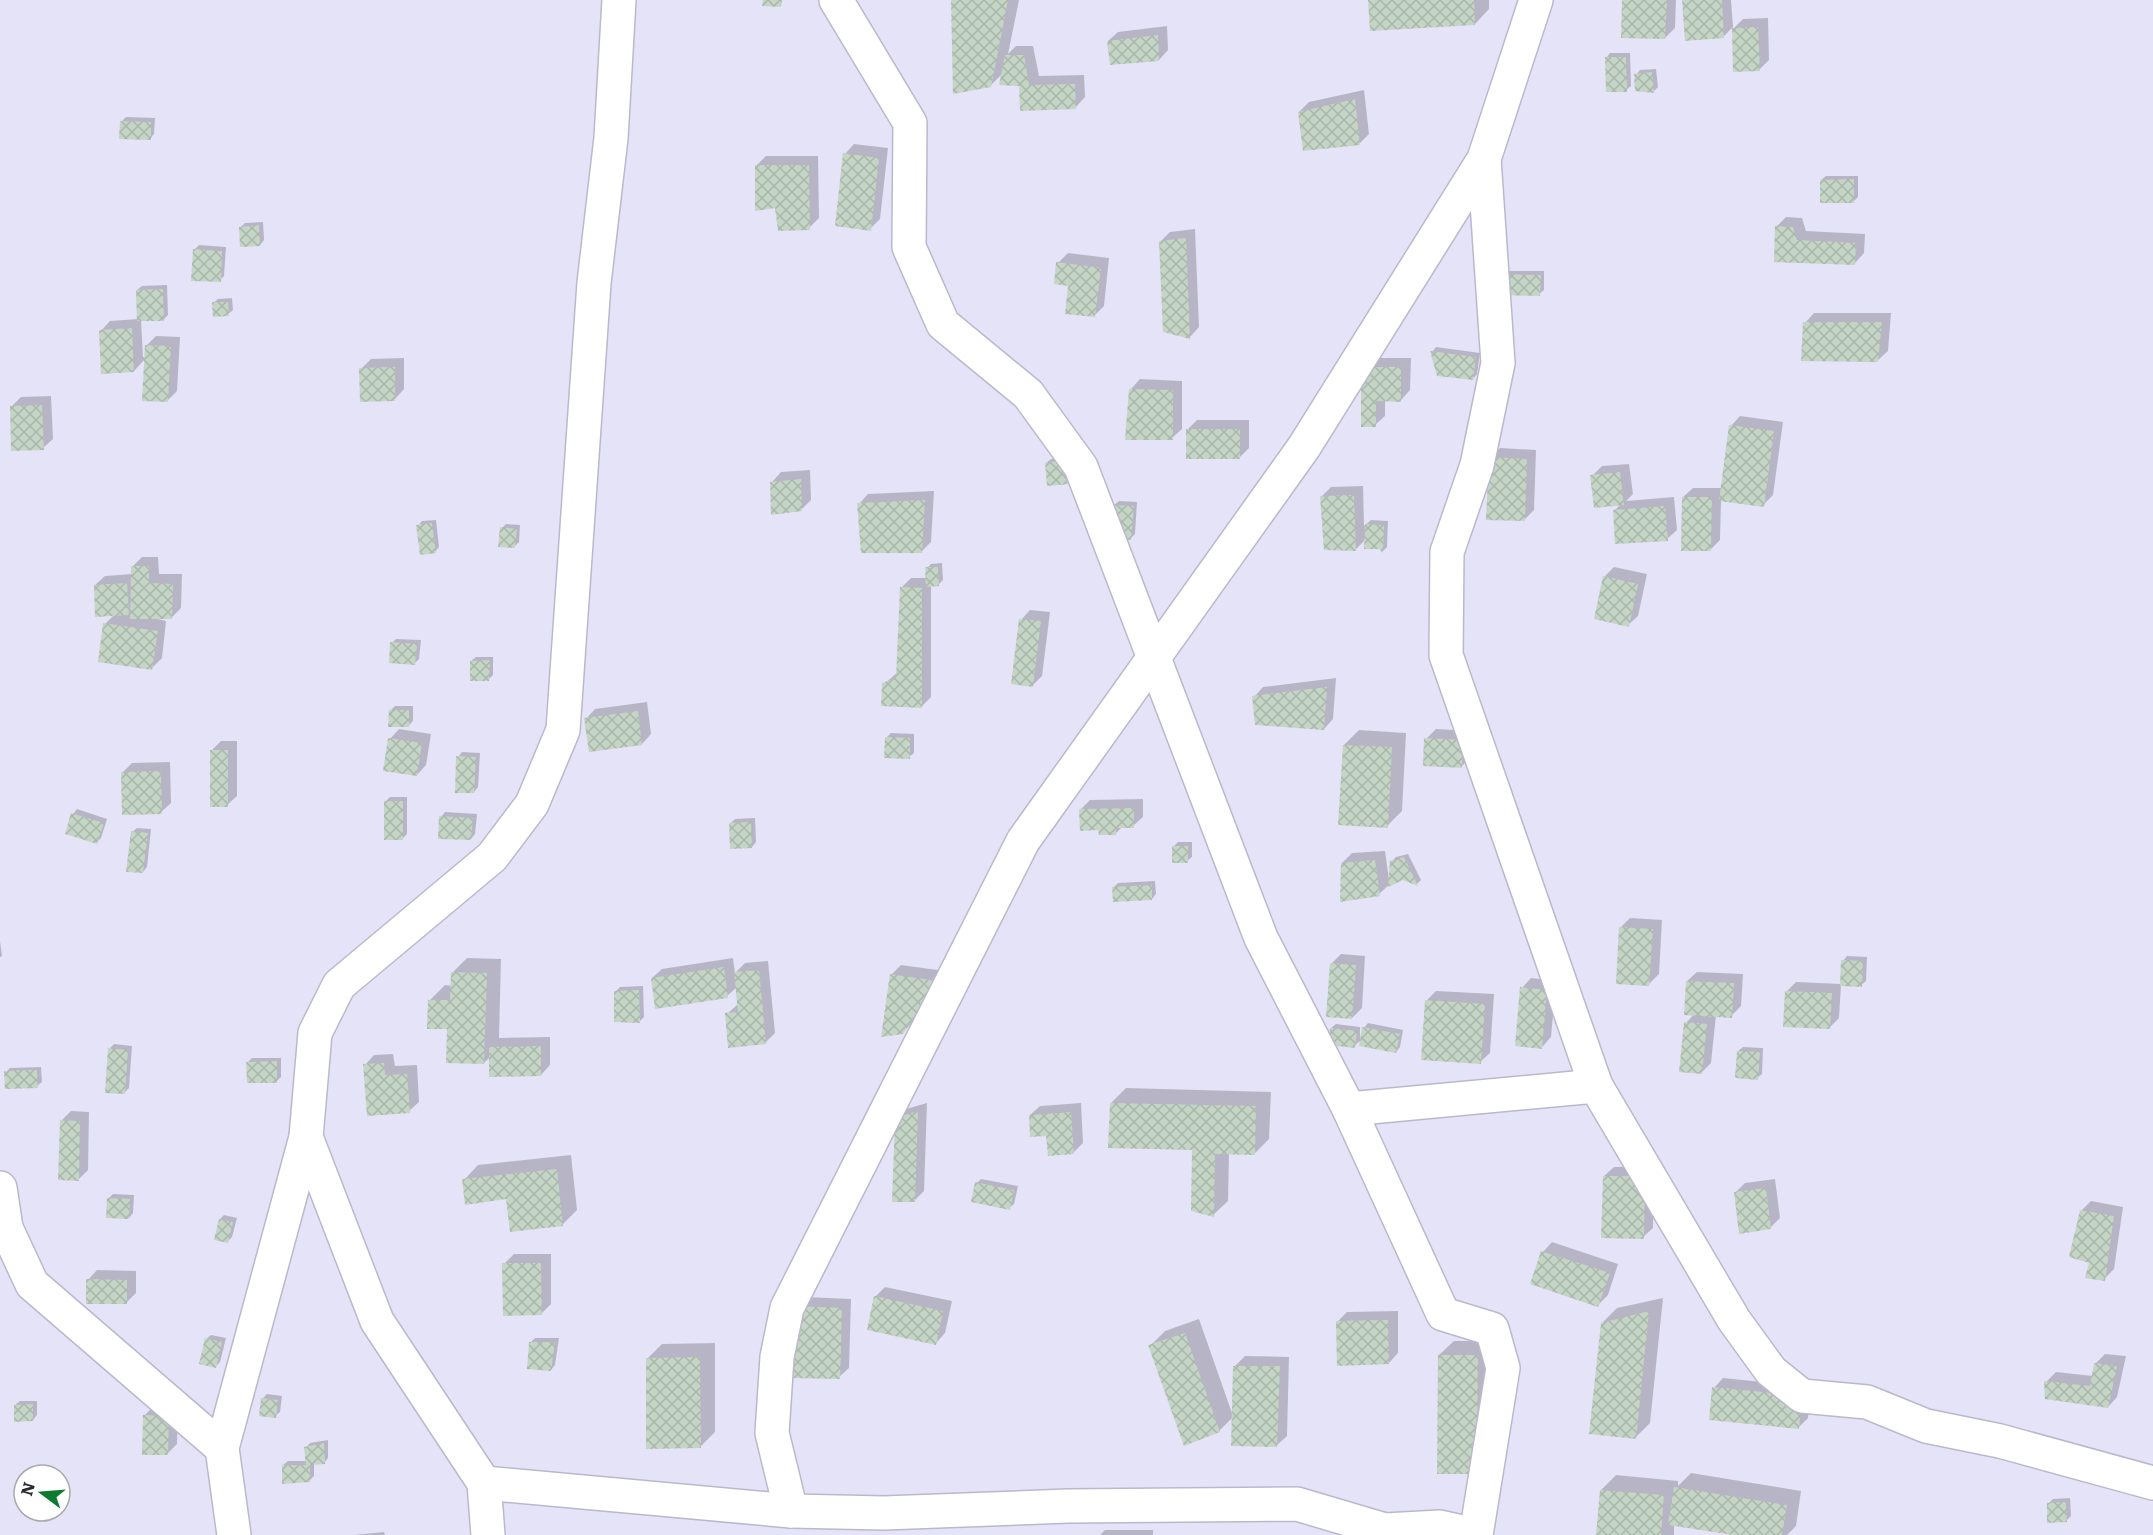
<svg xmlns="http://www.w3.org/2000/svg" width="2153" height="1535" font-family="Literata,serif">
	<style>
		.shadow { fill: #0003 }
		.building { fill: url(#building-cross-hatch) }
		.lines { fill: none; stroke-linecap: round; stroke-linejoin: round }
		.minor-casing { stroke: #bbb8cc; stroke-width: 36 }
		.minor { stroke: #fff; stroke-width: 33 }
	</style>
	<defs>
		<pattern id="building-cross-hatch" width="8" height="8" patternUnits="userSpaceOnUse" patternTransform="scale(1.5)"><rect width="8" height="8" fill="#c4d5c5"/><path d="M0 0l8 8M0 8l8-8" fill="none" stroke="#a9b7aa"/></pattern>
	</defs>
	<rect width="100%" height="100%" fill="#e5e3f7"/>
	<!-- shadow -->
	<g class="shadow">
		<path d="M953,0H1019L1008,54L1016,46H1033L1039,76L1084,75L1085,97L1076,107L1003,73L990,86Z"/>
		<path d="M1370,0H1489V9L1475,24Z"/>
		<path d="M1624,0H1676L1675,28L1665,38Z"/>
		<path d="M1684,0H1731L1733,27L1723,37Z"/>
		<path d="M1768,18L1769,60L1759,70L1733,29L1743,19Z"/>
		<path d="M1167,26L1168,50L1159,60L1108,41L1118,32Z"/>
		<path d="M1610,53H1630L1631,86L1626,90L1606,58Z"/>
		<path d="M1656,69L1658,87L1654,91L1636,75L1640,70Z"/>
		<path d="M1364,90L1369,134L1359,144L1299,112L1309,102Z"/>
		<path d="M126,117L155,118L154,134L150,139L122,121Z"/>
		<path d="M854,144L888,148L880,219L870,229L845,154Z"/>
		<path d="M766,156H818L819,218L809,228L777,207L756,166Z"/>
		<path d="M1826,176H1858V197L1853,202L1821,180Z"/>
		<path d="M1786,217L1802,218L1806,231L1865,234L1864,253L1855,263L1775,260L1776,227Z"/>
		<path d="M263,222L264,240L260,245L240,228L245,223Z"/>
		<path d="M1195,229L1199,327L1190,337L1160,242L1170,232Z"/>
		<path d="M199,245L226,247L224,276L220,280L194,250Z"/>
		<path d="M1068,253L1109,258L1104,306L1094,316L1070,285L1058,263Z"/>
		<path d="M1508,271H1544V290L1539,294H1503Z"/>
		<path d="M167,285L168,315L164,319L141,320L143,357H145L146,346L156,336L180,337L177,391L167,401L145,359L134,371L101,331L110,321L138,319L137,290L142,286Z"/>
		<path d="M232,298L233,310L228,314L213,303L218,299Z"/>
		<path d="M1814,313H1891L1888,351L1878,360L1805,323Z"/>
		<path d="M1436,347L1480,353L1477,374L1473,379L1432,352Z"/>
		<path d="M404,358V389L395,399L361,369L371,359Z"/>
		<path d="M1373,358H1411L1410,390L1401,400H1385V416L1375,425Z"/>
		<path d="M1140,379L1182,381V429L1172,438L1131,389Z"/>
		<path d="M51,396L53,439L43,448L11,407L21,397Z"/>
		<path d="M1740,416L1783,422L1773,495L1763,505L1721,500L1720,540L1710,550L1683,497L1693,488H1722L1731,426Z"/>
		<path d="M1197,420H1249V448L1239,458L1188,429Z"/>
		<path d="M1500,448L1536,450L1534,510L1524,520L1491,458Z"/>
		<path d="M1072,456L1069,482L1046,463L1051,459Z"/>
		<path d="M1629,464L1633,494L1626,501L1674,497L1677,530L1667,539L1615,510L1621,504L1592,476L1602,466Z"/>
		<path d="M810,470L811,500L802,509L772,482L781,472Z"/>
		<path d="M1363,486L1364,526L1371,520L1388,521L1387,547L1383,551L1366,539L1355,550L1322,496L1331,487Z"/>
		<path d="M934,491L931,542L921,552L859,504L868,494Z"/>
		<path d="M1119,501L1137,502L1135,534L1130,539L1114,505Z"/>
		<path d="M436,520L439,547L435,552L418,526L422,521Z"/>
		<path d="M506,524L520,525L519,542L514,547L502,528Z"/>
		<path d="M142,557H158L159,574H182L181,608L171,618H154L166,621L162,658L152,668L105,624L114,615L95,585L105,576L132,574V567Z"/>
		<path d="M942,563L943,580L938,585H931V697L922,706L884,684L898,672L901,588L911,578H927V568L931,564Z"/>
		<path d="M1614,567L1647,574L1638,616L1628,625L1604,577Z"/>
		<path d="M1030,610L1050,612L1042,676L1032,686L1021,620Z"/>
		<path d="M396,639L421,640L419,659L415,663L392,643Z"/>
		<path d="M476,657H493V675L489,679L471,661Z"/>
		<path d="M1336,678L1333,719L1324,729L1254,697L1263,687Z"/>
		<path d="M647,702L651,734L642,744L586,719L595,709Z"/>
		<path d="M395,706H413V721L408,726L390,711Z"/>
		<path d="M399,729L431,734L426,765L417,775L390,739Z"/>
		<path d="M1436,729L1472,731L1471,757L1461,767L1426,739Z"/>
		<path d="M1359,730L1406,733L1402,811L1387,826L1344,745Z"/>
		<path d="M891,733L914,734V753L909,757L886,738Z"/>
		<path d="M221,741H237V796L227,805L212,750Z"/>
		<path d="M462,752L480,753L478,787L474,792L458,757Z"/>
		<path d="M170,762L171,803L161,812L123,772L132,763Z"/>
		<path d="M390,797H407V834L402,839L385,802Z"/>
		<path d="M1143,799V817L1133,826L1122,827L1116,833L1100,829L1081,809L1090,800Z"/>
		<path d="M77,809L107,819L101,838L97,842L73,814Z"/>
		<path d="M445,812L477,814L475,834L471,839L441,817Z"/>
		<path d="M755,818L756,842L752,847L730,824L735,819Z"/>
		<path d="M137,828L151,829L147,867L143,872L132,832Z"/>
		<path d="M1178,842H1192V857L1187,861L1173,847Z"/>
		<path d="M1385,851L1389,880L1391,862L1396,857L1408,854L1421,880L1417,884L1403,879L1389,885L1379,894L1342,863L1352,853Z"/>
		<path d="M1155,881L1156,894L1152,899L1114,887L1118,883Z"/>
		<path d="M1630,918L1662,920L1659,974L1649,984L1620,928Z"/>
		<path d="M0,941L2,956L0,957Z"/>
		<path d="M1341,954L1365,956L1362,1008L1352,1018L1331,964Z"/>
		<path d="M1847,956L1867,957L1866,981L1861,985H1841L1839,1018L1829,1028L1786,992L1796,982L1842,984L1843,961Z"/>
		<path d="M467,958L501,959L499,1038L550,1037V1065L541,1075L491,1056L484,1063L448,1028L430,1000L445,985L452,986V973Z"/>
		<path d="M733,958L735,973L745,963L768,961L775,1033L765,1043L727,1014L738,1004L737,987L727,996L652,978L662,969Z"/>
		<path d="M901,965L945,971L913,1022L902,1033L891,975Z"/>
		<path d="M1697,972L1743,974L1741,1006L1731,1016L1716,1015L1711,1063L1701,1073L1686,1023L1694,1014L1687,981Z"/>
		<path d="M1531,978L1556,981L1551,1037L1542,1047L1522,988Z"/>
		<path d="M643,986L644,1017L640,1021L615,992L620,987Z"/>
		<path d="M1436,991L1494,994L1490,1053L1480,1062L1426,1001Z"/>
		<path d="M1368,1023L1403,1030L1400,1047L1396,1052L1364,1028Z"/>
		<path d="M1336,1024L1360,1027V1041L1354,1046L1331,1028Z"/>
		<path d="M114,1044L132,1046L129,1088L125,1092L109,1049Z"/>
		<path d="M1743,1047L1763,1048L1762,1074L1757,1078L1738,1051Z"/>
		<path d="M393,1054L395,1066L417,1065L419,1102L409,1111L365,1065L374,1055Z"/>
		<path d="M252,1058H281V1077L276,1082L248,1062Z"/>
		<path d="M41,1067L42,1082L37,1086L6,1072L10,1068Z"/>
		<path d="M1126,1088L1271,1092L1269,1139L1255,1153H1229L1228,1201L1213,1215L1194,1149L1111,1103Z"/>
		<path d="M927,1103L924,1191L914,1201L896,1119L906,1109Z"/>
		<path d="M1081,1103L1083,1143L1073,1153L1048,1134L1030,1115L1040,1106Z"/>
		<path d="M71,1111L89,1112L88,1170L79,1179L61,1121Z"/>
		<path d="M571,1155L577,1210L563,1224L464,1180L478,1165Z"/>
		<path d="M1614,1167H1654L1653,1228L1643,1237L1604,1176Z"/>
		<path d="M981,1179L1018,1186L1014,1204L1009,1208L977,1183Z"/>
		<path d="M1775,1179L1780,1218L1770,1228L1735,1193L1745,1183Z"/>
		<path d="M113,1194L134,1195L133,1213L129,1218L108,1199Z"/>
		<path d="M2091,1201L2123,1207L2114,1269L2104,1279L2090,1262L2081,1211Z"/>
		<path d="M224,1215L237,1218L232,1237L227,1242L220,1219Z"/>
		<path d="M1552,1242L1618,1264L1608,1295L1598,1305L1543,1252Z"/>
		<path d="M514,1254H551V1304L541,1314L504,1264Z"/>
		<path d="M97,1270L136,1271V1293L126,1303L88,1280Z"/>
		<path d="M885,1287L952,1301L945,1333L936,1343L875,1297Z"/>
		<path d="M806,1297L851,1299L849,1368L839,1377L793,1376Z"/>
		<path d="M1663,1298L1650,1423L1635,1438L1602,1323L1617,1308Z"/>
		<path d="M1398,1311V1353L1389,1363L1337,1322L1347,1312Z"/>
		<path d="M1199,1319L1233,1416L1235,1366L1245,1356L1289,1357L1287,1436L1277,1445L1234,1416L1219,1431L1150,1346L1165,1331Z"/>
		<path d="M211,1335L226,1338L220,1362L216,1366L206,1339Z"/>
		<path d="M535,1338H559L555,1365L551,1370L531,1342Z"/>
		<path d="M1454,1341H1492L1477,1473L1439,1355Z"/>
		<path d="M715,1343V1432L700,1447L648,1358L662,1344Z"/>
		<path d="M2105,1354L2126,1356L2117,1397L2108,1407L2046,1382L2056,1372L2093,1376L2095,1364Z"/>
		<path d="M1723,1378L1811,1387L1808,1418L1798,1428L1714,1388Z"/>
		<path d="M267,1394L282,1396L280,1412L275,1416L262,1399Z"/>
		<path d="M20,1401H37V1415L33,1420L15,1405Z"/>
		<path d="M154,1406L178,1407L177,1444L167,1454L144,1416Z"/>
		<path d="M328,1440V1458L324,1463H314V1476L310,1480L283,1465L288,1461H307L306,1448L310,1443Z"/>
		<path d="M1691,1473L1801,1491L1796,1526L1787,1535H1743L1674,1524V1535H1597L1601,1490L1616,1475L1678,1481V1486Z"/>
		<path d="M2070,1498L2071,1516L2066,1521L2048,1504L2053,1499Z"/>
		<path d="M1105,1530H1153V1535H1100Z"/>
		<path d="M384,1532L385,1535H353H354Z"/>
	</g>
	<!-- building -->
	<g class="building">
		<path d="M763,0H782L781,7L762,6Z"/>
		<path d="M951,0H1008L991,87L953,94Z"/>
		<path d="M1368,0H1474L1475,25L1370,31Z"/>
		<path d="M1622,0H1667L1665,39L1621,38Z"/>
		<path d="M1682,0H1722L1724,38L1685,41Z"/>
		<path d="M1758,27L1760,71L1733,72L1732,28Z"/>
		<path d="M1158,35L1159,61L1110,65L1107,41Z"/>
		<path d="M1005,55H1024L1029,85L1075,84L1076,109L1020,111L1019,86L999,85Z"/>
		<path d="M1605,57H1626L1627,92H1606Z"/>
		<path d="M1652,72L1654,93L1635,91L1634,74Z"/>
		<path d="M1355,99L1360,145L1303,151L1298,112Z"/>
		<path d="M120,121L151,122V140L119,139Z"/>
		<path d="M843,153L879,158L871,231L835,226Z"/>
		<path d="M755,165H809L810,230L778,231L775,208L755,211Z"/>
		<path d="M1854,179V203H1820V180Z"/>
		<path d="M259,225L260,246L240,247L239,227Z"/>
		<path d="M1775,226L1793,227L1797,240L1856,243L1855,265L1774,262Z"/>
		<path d="M1186,238L1190,339L1163,332L1159,241Z"/>
		<path d="M193,249L222,251L221,282L191,281Z"/>
		<path d="M1056,262L1101,268L1095,317L1065,314L1068,286L1054,284Z"/>
		<path d="M1502,274L1541,275L1540,296L1501,295Z"/>
		<path d="M163,289L164,321H137L136,290Z"/>
		<path d="M212,302H228L229,316L213,317Z"/>
		<path d="M1803,322H1882L1878,362L1801,361Z"/>
		<path d="M132,328L134,372L101,374L99,330Z"/>
		<path d="M145,345L171,346L168,402L142,401Z"/>
		<path d="M1430,351L1476,357L1473,380L1437,376Z"/>
		<path d="M395,367V401L360,402L359,368Z"/>
		<path d="M1361,367H1401V402L1376,401V427H1361Z"/>
		<path d="M1129,389L1173,390V440H1125Z"/>
		<path d="M42,405L44,450L11,451L10,406Z"/>
		<path d="M1729,425L1774,431L1764,507L1719,501Z"/>
		<rect x="1186" y="429" width="54" height="30"/>
		<path d="M1489,457L1527,459L1525,521L1486,520Z"/>
		<path d="M1068,460L1070,484L1047,486L1045,463Z"/>
		<path d="M1620,472L1624,505L1594,508L1590,475Z"/>
		<path d="M801,479L802,511L771,515L770,482Z"/>
		<path d="M1354,495L1356,551L1324,550L1320,496Z"/>
		<path d="M1682,497H1712L1711,551H1681Z"/>
		<path d="M925,500L922,553H861L857,503Z"/>
		<path d="M1113,505L1134,506L1131,540L1110,539Z"/>
		<path d="M1665,506L1668,541L1615,544L1613,510Z"/>
		<path d="M432,523L436,553L420,555L416,525Z"/>
		<path d="M1365,524L1384,525L1383,553L1379,549H1364Z"/>
		<path d="M500,527L517,529L515,548L498,547Z"/>
		<path d="M131,566H149V583L173,584L172,619H130Z"/>
		<path d="M925,567H938L939,586L926,587Z"/>
		<path d="M1603,576L1638,584L1629,627L1594,619Z"/>
		<path d="M127,583L129,615L95,617L94,585Z"/>
		<path d="M900,587L922,588V708L881,706L882,683L896,678Z"/>
		<path d="M1019,619L1041,621L1033,687L1011,684Z"/>
		<path d="M103,623L158,631L152,670L98,662Z"/>
		<path d="M390,642L417,644L415,665L389,663Z"/>
		<path d="M490,660L489,681H470V661Z"/>
		<path d="M1327,687L1324,730L1255,725L1252,696Z"/>
		<path d="M389,710H409V727H388Z"/>
		<path d="M638,711L642,745L589,752L584,718Z"/>
		<path d="M885,737L910,738V759L884,758Z"/>
		<path d="M388,738L422,743L417,776L383,771Z"/>
		<path d="M1424,738L1463,740L1462,768L1423,766Z"/>
		<path d="M1343,745L1392,747L1388,828L1338,825Z"/>
		<rect x="210" y="750" width="18" height="57"/>
		<path d="M456,756L476,757L474,793H455Z"/>
		<path d="M161,771L162,814L122,815L121,772Z"/>
		<rect x="384" y="801" width="19" height="39"/>
		<path d="M1134,808V828H1116V835H1099L1098,830L1080,831L1079,809Z"/>
		<path d="M71,813L104,823L97,844L65,834Z"/>
		<path d="M439,816L473,818L471,840L438,839Z"/>
		<path d="M751,822L752,848L730,849L729,823Z"/>
		<path d="M131,831L148,833L143,873L126,872Z"/>
		<rect x="1172" y="846" width="16" height="17"/>
		<path d="M1404,857L1418,886L1403,880L1388,887L1390,861Z"/>
		<path d="M1375,860L1380,896L1340,902L1341,863Z"/>
		<path d="M1152,885V900L1113,902L1112,887Z"/>
		<path d="M1619,927L1653,929L1649,986L1616,984Z"/>
		<path d="M1841,960L1863,961L1862,987L1840,986Z"/>
		<path d="M1330,963L1356,965L1352,1019L1326,1017Z"/>
		<path d="M724,967L728,998L655,1009L651,978Z"/>
		<path d="M759,970L766,1044L728,1048L725,1013L738,1012L734,972Z"/>
		<path d="M451,972L487,973L484,1064L446,1063L447,1029H427L428,1000H450Z"/>
		<path d="M890,974L937,981L903,1034L881,1037Z"/>
		<path d="M1686,981L1734,983L1732,1018L1684,1015Z"/>
		<path d="M1520,987L1547,990L1542,1049L1515,1046Z"/>
		<path d="M639,990L640,1023L614,1022V991Z"/>
		<path d="M1785,991L1832,993L1830,1029L1783,1027Z"/>
		<path d="M1425,1000L1485,1004L1481,1064L1421,1060Z"/>
		<path d="M1684,1022L1707,1024L1702,1074L1679,1072Z"/>
		<path d="M1362,1027L1400,1034L1396,1053L1359,1046Z"/>
		<path d="M1330,1028L1357,1031L1355,1048L1328,1045Z"/>
		<path d="M541,1046V1076L489,1077V1047Z"/>
		<path d="M108,1048L128,1050L125,1094L105,1093Z"/>
		<path d="M1737,1051L1760,1052L1758,1080L1735,1078Z"/>
		<path d="M277,1061V1083H247L246,1062Z"/>
		<path d="M384,1063L385,1075L407,1074L410,1113L367,1116L363,1064Z"/>
		<path d="M37,1070L38,1088L5,1089L4,1071Z"/>
		<path d="M1110,1103L1256,1106L1255,1155L1215,1154L1214,1217L1191,1211L1192,1150L1108,1148Z"/>
		<path d="M918,1111L915,1202H892L895,1118Z"/>
		<path d="M1071,1112L1074,1154L1048,1156L1046,1136L1030,1137L1029,1115Z"/>
		<path d="M60,1120L80,1121L79,1181L58,1180Z"/>
		<path d="M557,1169L563,1226L510,1232L506,1199L465,1205L462,1179Z"/>
		<path d="M1603,1176H1645L1644,1239L1601,1238Z"/>
		<path d="M975,1182L1014,1190L1010,1210L971,1202Z"/>
		<path d="M1766,1188L1771,1229L1739,1234L1734,1192Z"/>
		<path d="M107,1198L130,1199L129,1219L106,1218Z"/>
		<path d="M2080,1210L2114,1216L2105,1281L2085,1278L2089,1263L2069,1257Z"/>
		<path d="M219,1219L233,1222L228,1243L214,1240Z"/>
		<path d="M1541,1251L1610,1273L1598,1307L1530,1284Z"/>
		<path d="M502,1263H541L542,1315L503,1316Z"/>
		<path d="M86,1279L127,1280V1304H86Z"/>
		<path d="M874,1296L943,1311L936,1345L867,1330Z"/>
		<path d="M795,1306L842,1308L840,1379L792,1378Z"/>
		<path d="M1649,1311L1636,1439L1589,1434L1601,1323Z"/>
		<path d="M1388,1320L1389,1364L1337,1366L1336,1321Z"/>
		<path d="M1185,1333L1220,1432L1184,1446L1148,1345Z"/>
		<path d="M205,1338L222,1342L216,1368L199,1364Z"/>
		<path d="M529,1342H555L551,1371L527,1369Z"/>
		<path d="M1438,1355H1478L1477,1474H1437Z"/>
		<path d="M700,1357L701,1448L646,1449V1358Z"/>
		<path d="M2094,1363L2117,1366L2108,1408L2045,1399L2044,1381L2090,1386Z"/>
		<path d="M1233,1366H1280L1277,1447L1231,1446Z"/>
		<path d="M1712,1387L1802,1396L1799,1429L1709,1420Z"/>
		<path d="M261,1398L278,1400L276,1418L259,1416Z"/>
		<path d="M33,1404V1421L14,1422V1405Z"/>
		<path d="M143,1415L169,1416L168,1455H142Z"/>
		<path d="M324,1443L325,1464L310,1465V1482L282,1484V1465H306L304,1447Z"/>
		<path d="M1674,1487L1787,1505L1782,1535H1733L1668,1525Z"/>
		<path d="M1600,1490L1664,1495L1661,1535H1596Z"/>
		<path d="M2066,1502L2067,1522L2047,1523V1503Z"/>
	</g>
	<g class="lines">
		<defs>
			<g id="minor">
				<path d="M1484,159L1498,363L1477,465L1447,552L1446,655L1596,1086L1734,1320L1771,1371L1802,1396L1867,1402L1926,1426L2000,1441L2153,1483"/>
				<path d="M1349,1109L1596,1086"/>
				<path d="M0,1188L6,1228L32,1284L222,1448"/>
				<path d="M484,1483L791,1511L884,1513L1068,1506L1297,1504L1385,1530L1440,1527L1476,1535L1503,1368L1492,1329L1443,1314L1349,1109L1261,938L1081,467L1028,394L943,324L909,247L910,123L836,0"/>
				<path d="M791,1511L772,1433L777,1357L787,1308L1023,841L1304,447L1484,159L1536,0"/>
				<path d="M234,1535L222,1448L306,1137"/>
				<path d="M488,1535L484,1483L377,1321L306,1137L315,1033L339,985L492,857L532,804L563,730L594,283L611,138L619,0"/>
			</g>
		</defs>
		<!-- minor casing -->
		<use href="#minor" class="minor-casing"/>
		<!-- minor -->
		<use href="#minor" class="minor"/>
	</g>
	<!-- north arrow -->
	<g transform="translate(42 1493) rotate(286)"><circle r="28" fill="#ffffff" stroke="#aaa9ad" stroke-width="1.5"/>
	<path d="M0-4.5L10 22L0 15L-10 22Z" fill="#0c7a2f"/>
	<text y="-9" font-size="16" font-weight="bold" text-anchor="middle" fill="#2a2931">N</text>
	</g>
</svg>
